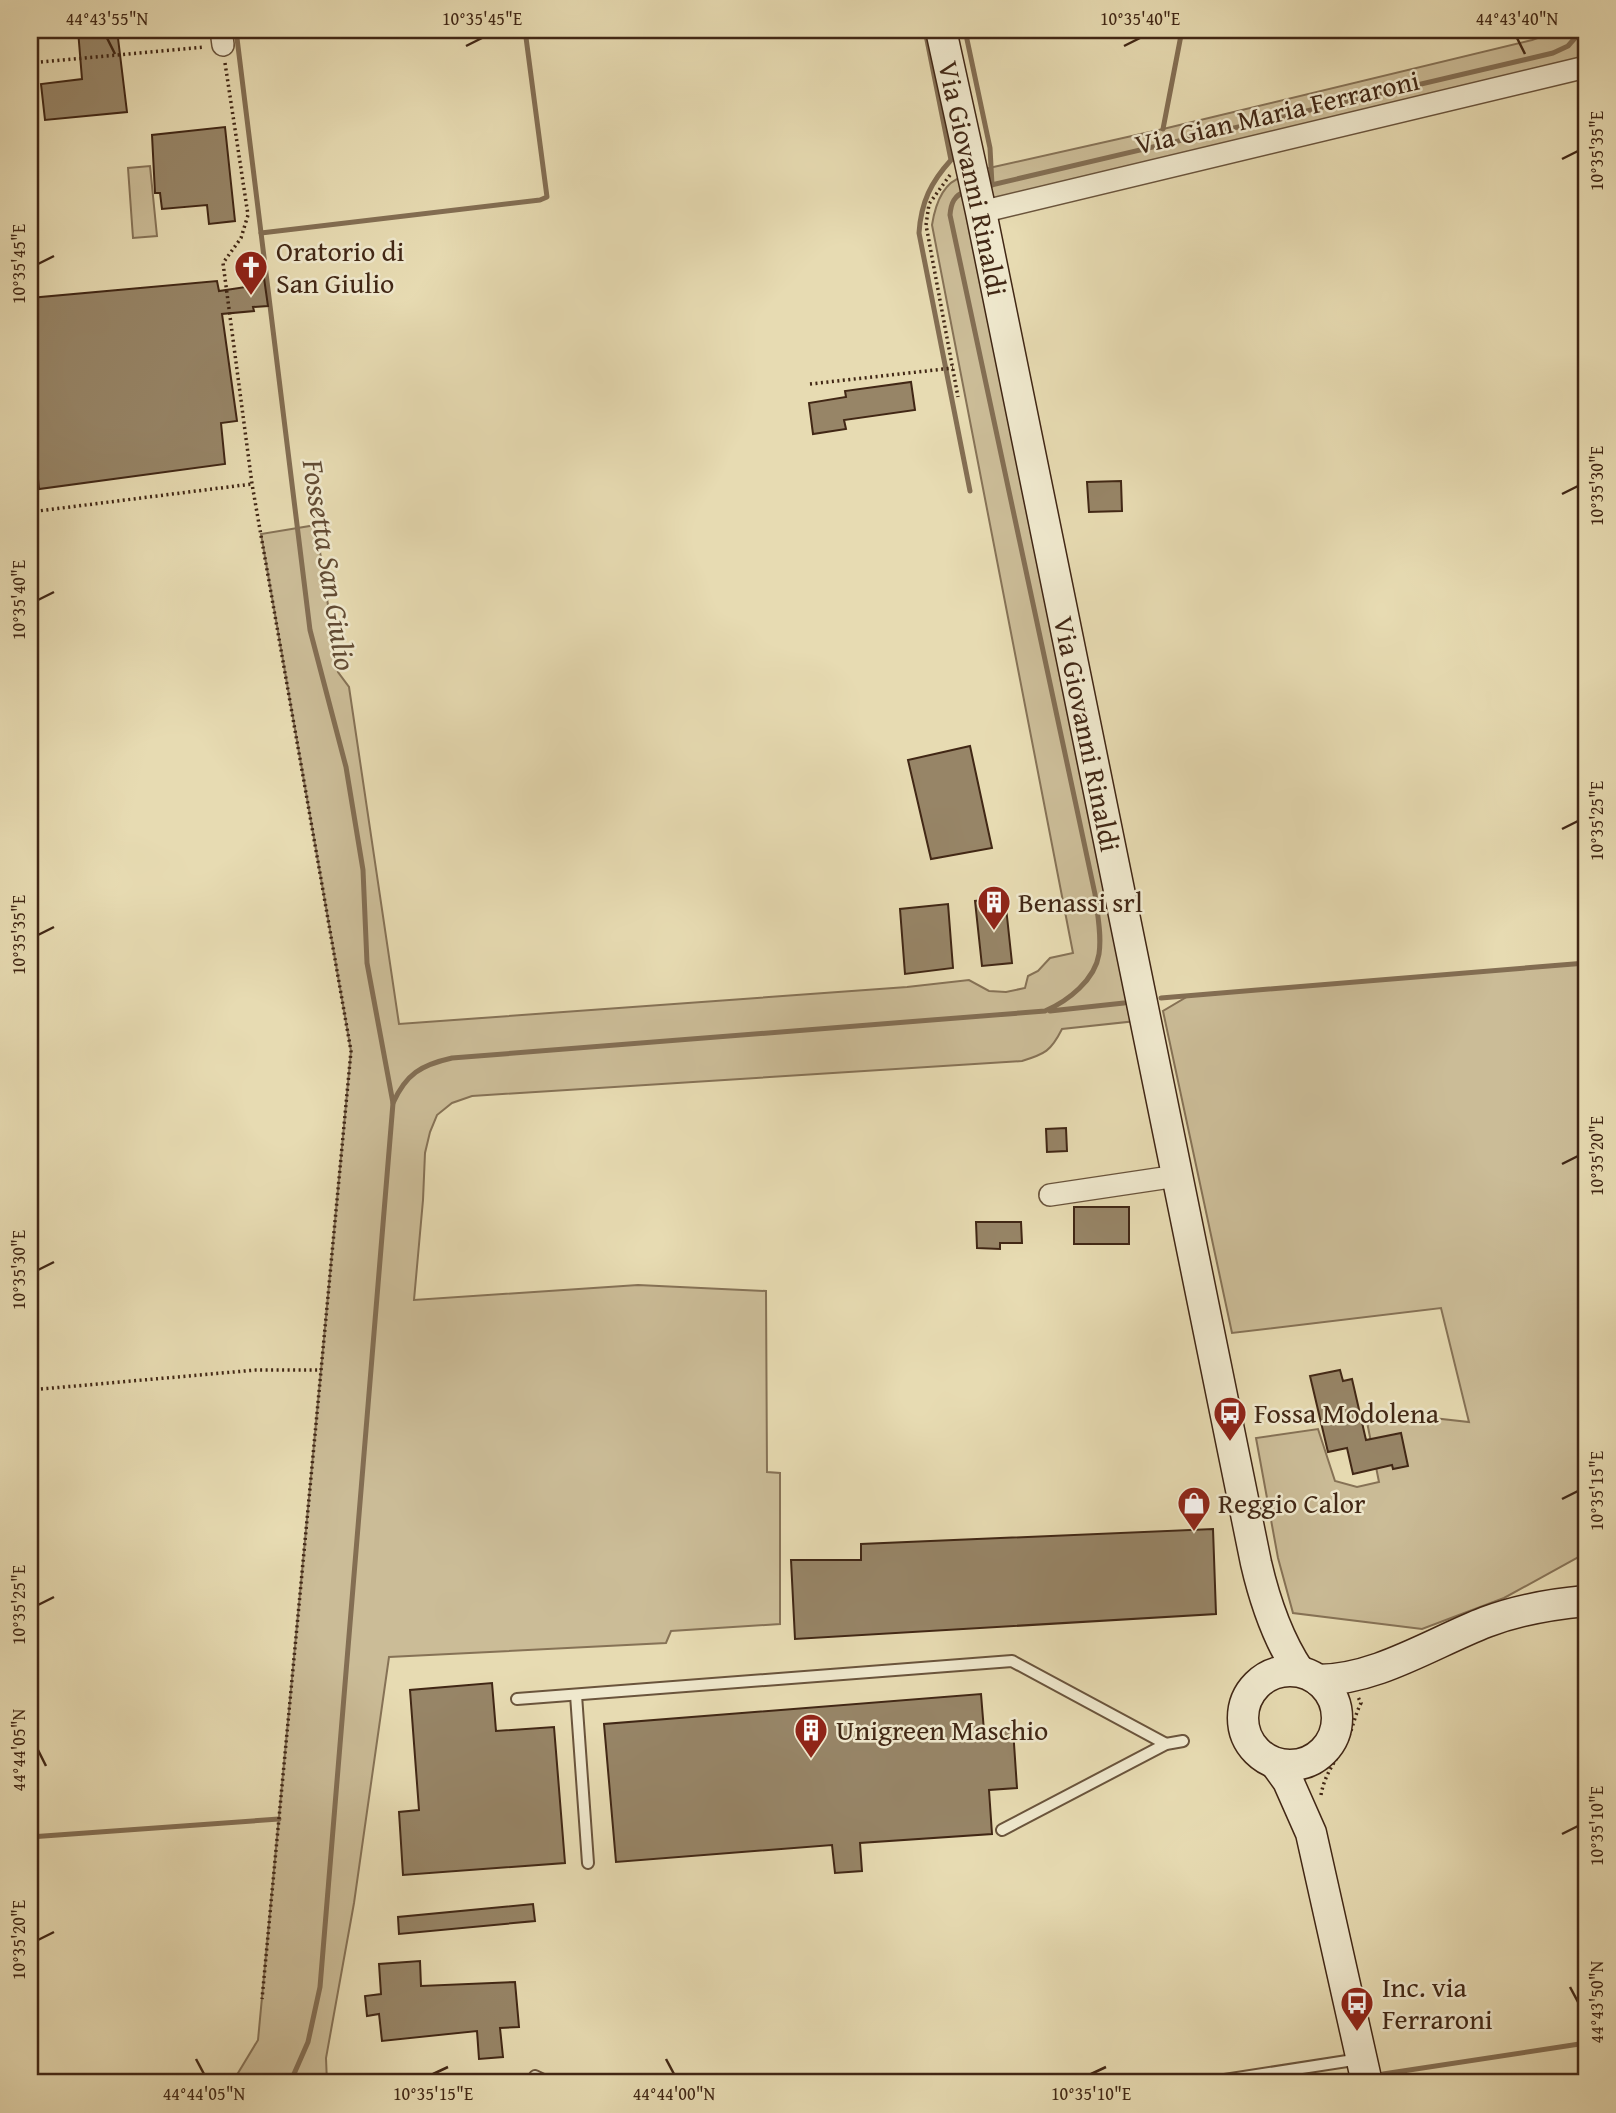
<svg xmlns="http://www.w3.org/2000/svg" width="1616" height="2113" font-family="'Gentium Book Plus',serif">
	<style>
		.green { fill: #cbbc97; stroke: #867256; stroke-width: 2 }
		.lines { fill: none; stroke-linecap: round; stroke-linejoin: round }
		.stream { stroke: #836e53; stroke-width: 5 }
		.building { fill: #978567; stroke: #412715; stroke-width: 2 }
		.lane-casing { stroke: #6a543c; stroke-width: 14 }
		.street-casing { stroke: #6a543c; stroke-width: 24 }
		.secondary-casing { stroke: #412715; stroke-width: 33 }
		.path { stroke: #412715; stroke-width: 3.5; stroke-dasharray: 2 3.5; stroke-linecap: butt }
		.lane { stroke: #efe8cd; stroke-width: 10 }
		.street { stroke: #efe8cd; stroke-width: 21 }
		.secondary { stroke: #efe8cd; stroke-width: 30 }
		.ticks { fill: none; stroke: #412715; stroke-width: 2.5 }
		.labels { text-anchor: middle; stroke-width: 5; stroke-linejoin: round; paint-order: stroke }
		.street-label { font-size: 28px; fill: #412715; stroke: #efe8cd }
		.poi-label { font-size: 28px; fill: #412715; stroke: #efe8cd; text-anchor: start }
		.water-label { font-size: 30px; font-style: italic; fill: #624b34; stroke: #efe8cd }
		.neatline { fill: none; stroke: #412715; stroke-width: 2.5 }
		.ticks-label { font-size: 18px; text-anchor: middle; fill: #412715 }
	</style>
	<rect width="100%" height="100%" fill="#e7dbb2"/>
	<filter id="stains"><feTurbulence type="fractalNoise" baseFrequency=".00286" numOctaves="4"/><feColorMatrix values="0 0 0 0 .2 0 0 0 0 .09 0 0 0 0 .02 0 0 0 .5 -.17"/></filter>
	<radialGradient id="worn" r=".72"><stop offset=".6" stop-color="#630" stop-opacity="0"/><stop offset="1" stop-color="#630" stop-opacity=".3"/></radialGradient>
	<!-- green -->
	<g class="green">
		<path d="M1560,30H1586V56L1581,68L988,203L980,170L1163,129L1532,40Z"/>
		<path d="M150,166L157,236L133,238L128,168Z"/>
		<path d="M962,177L1136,1021L1062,1029C1051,1051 1045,1054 1022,1061L472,1096L452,1103L437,1115L430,1132L425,1153L423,1200L414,1300L638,1285L766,1291L767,1472L780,1473V1624L671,1631L666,1643L389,1657L354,1903L326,2058L327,2083H232L258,2040L351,1051L261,534L316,525L338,672L349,687L399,1024L907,987L969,980L989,991L1006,992L1025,988L1028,976L1038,971L1050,958L1073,953L932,225C935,206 942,183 962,177Z"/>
		<path d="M1586,963V1553L1504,1598L1422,1629L1293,1613L1278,1558L1256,1438L1318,1429L1335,1481L1357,1487L1379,1482L1367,1422L1415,1416L1469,1422L1441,1308L1232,1333L1163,1011L1190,995Z"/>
	</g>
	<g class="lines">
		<!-- stream -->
		<g class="stream">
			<path d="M236,30L310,630L346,767L363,870L367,963L393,1103"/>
			<path d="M925,30L951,160C931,182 921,202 919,233L970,491"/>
			<path d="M965,30L990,148L992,185"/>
			<path d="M1163,129L1182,30"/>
			<path d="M987,186L1553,53L1568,46L1582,30"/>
			<path d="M261,233L540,200L547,197L525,30"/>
			<path d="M1161,998L1586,963"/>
			<path d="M1050,1011L1124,1003"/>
			<path d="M30,1837L279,1819"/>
			<path d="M1383,2074L1586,2043"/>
			<path d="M290,2083L308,2042L320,1987L393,1103C406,1074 421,1065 452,1058L1045,1011C1068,1001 1095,980 1099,954C1102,934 1097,913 1095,894L950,215C951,203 954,195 967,191"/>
		</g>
	</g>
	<!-- building -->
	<g class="building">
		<path d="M78,30H117L127,112L45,120L41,84L82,79Z"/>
		<path d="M225,127L235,221L209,224L207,205L162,209L160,193H155L152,135Z"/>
		<path d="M263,271L268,306L253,307L254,311L222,314L237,421L221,423L225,464L39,489L30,398V298L217,281L219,291L246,287L245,272Z"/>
		<path d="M911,382L915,410L844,420L846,429L813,434L809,403L846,397L845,391Z"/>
		<path d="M1121,481L1122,511L1089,512L1087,482Z"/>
		<path d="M970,746L992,848L931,859L908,760Z"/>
		<path d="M1005,898L1012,963L982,966L975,901Z"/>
		<path d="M948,904L953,968L905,974L900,909Z"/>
		<path d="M1066,1128L1067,1151L1047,1152L1046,1129Z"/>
		<rect x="1074" y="1207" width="55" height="37"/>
		<path d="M976,1222H1021L1022,1243H1000V1249L977,1248Z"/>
		<path d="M1340,1370L1343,1381L1352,1379L1366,1440L1401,1433L1408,1466L1393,1469L1392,1465L1353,1474L1347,1448L1328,1452L1310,1376Z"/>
		<path d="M1213,1529L1216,1614L795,1639L791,1560H861V1544Z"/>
		<path d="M492,1683L496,1731L554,1727L565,1863L403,1875L399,1812L419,1810L410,1690Z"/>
		<path d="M981,1694L984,1731L1013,1729L1017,1788L989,1790L992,1834L860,1843L862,1871L835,1873L832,1845L616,1862L604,1724Z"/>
		<path d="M533,1904L535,1921L399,1934L398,1917Z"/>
		<path d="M420,1961L421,1986L515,1982L519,2027L500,2028L503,2057L479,2059L477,2031L382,2041L379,2014L367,2016L365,1996L381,1994L379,1964Z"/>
	</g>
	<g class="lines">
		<defs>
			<g id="lane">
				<path d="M576,1695L588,1863"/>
				<path d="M517,1699L1012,1661L1166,1744"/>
				<path d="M1002,1830L1166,1744L1183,1741"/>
				<path d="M535,2076L550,2083"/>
				<path d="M1205,2083L1360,2059"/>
			</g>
			<g id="street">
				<path d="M221,30L223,45"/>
				<path d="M981,212L1586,67"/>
				<path d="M1050,1195L1177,1176"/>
			</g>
			<g id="secondary">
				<path id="s1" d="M941,30L981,212L1256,1563C1265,1602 1277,1638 1299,1671"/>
				<circle cx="1290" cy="1718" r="47"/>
				<path d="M1318,1680C1376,1680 1432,1643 1486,1622C1518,1610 1552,1604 1586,1601"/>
				<path d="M1275,1763L1288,1781L1311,1833L1367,2083"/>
			</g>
		</defs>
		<!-- lane casing -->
		<use href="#lane" class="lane-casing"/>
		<!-- street casing -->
		<use href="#street" class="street-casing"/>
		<!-- secondary casing -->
		<use href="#secondary" class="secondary-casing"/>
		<!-- path -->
		<g class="path">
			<path d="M30,63L205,47"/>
			<path d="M225,63L248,215L241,238L223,263L252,484L351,1051L262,1999"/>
			<path d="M950,175L929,204L926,225L958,397"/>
			<path d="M810,384L953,368"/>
			<path d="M30,512L252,484"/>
			<path d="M30,1390L256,1370H321"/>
			<path d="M1321,1795C1324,1776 1335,1761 1345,1745C1352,1732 1354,1717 1361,1703L1358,1697"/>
		</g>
		<!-- lane -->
		<use href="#lane" class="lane"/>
		<!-- street -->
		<use href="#street" class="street"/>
		<!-- secondary -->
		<use href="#secondary" class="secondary"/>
	</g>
	<!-- ticks -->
	<path class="ticks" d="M107,38L115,54M1517,38L1525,54M466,46L482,38M1124,46L1140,38M1562,159L1578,151M38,264L54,256M1562,494L1578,486M38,600L54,592M1562,829L1578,821M38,935L54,927M1562,1164L1578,1156M38,1270L54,1262M1562,1499L1578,1491M38,1605L54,1597M38,1750L46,1766M1562,1834L1578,1826M38,1940L54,1932M1570,1987L1578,2002M196,2059L204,2074M666,2059L674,2074M433,2074L448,2067M1091,2074L1106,2067"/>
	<!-- icons -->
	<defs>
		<symbol id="church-pin" viewBox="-11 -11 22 30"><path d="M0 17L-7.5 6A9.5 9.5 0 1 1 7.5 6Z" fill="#8f2418" stroke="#efe8cd"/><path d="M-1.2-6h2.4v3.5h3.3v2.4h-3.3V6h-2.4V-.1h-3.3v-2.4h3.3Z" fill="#fff"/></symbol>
		<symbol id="building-pin" viewBox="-11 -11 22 30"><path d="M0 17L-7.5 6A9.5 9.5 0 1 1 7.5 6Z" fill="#8f2418" stroke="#efe8cd"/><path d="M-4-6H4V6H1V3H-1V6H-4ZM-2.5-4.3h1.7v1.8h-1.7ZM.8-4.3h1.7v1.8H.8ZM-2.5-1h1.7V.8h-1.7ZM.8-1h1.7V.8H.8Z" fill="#fff"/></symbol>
		<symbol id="bus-pin" viewBox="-11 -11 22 30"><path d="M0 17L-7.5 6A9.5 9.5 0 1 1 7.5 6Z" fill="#8f2418" stroke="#efe8cd"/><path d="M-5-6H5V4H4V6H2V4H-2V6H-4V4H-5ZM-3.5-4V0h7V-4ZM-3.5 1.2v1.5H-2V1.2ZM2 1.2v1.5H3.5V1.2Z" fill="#fff"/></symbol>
		<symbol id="shop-pin" viewBox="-11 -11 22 30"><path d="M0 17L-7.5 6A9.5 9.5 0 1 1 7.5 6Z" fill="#8f2418" stroke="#efe8cd"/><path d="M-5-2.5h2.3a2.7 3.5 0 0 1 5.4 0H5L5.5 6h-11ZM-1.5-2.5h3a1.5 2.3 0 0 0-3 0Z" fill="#fff"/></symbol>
	</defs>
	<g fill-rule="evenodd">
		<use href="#church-pin" x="232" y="248" width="38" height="52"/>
		<use href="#building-pin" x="975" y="883" width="38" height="52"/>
		<use href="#bus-pin" x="1211" y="1394" width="38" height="52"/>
		<use href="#shop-pin" x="1175" y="1484" width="38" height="52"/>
		<use href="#building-pin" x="792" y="1711" width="38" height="52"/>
		<use href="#bus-pin" x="1338" y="1984" width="38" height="52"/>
	</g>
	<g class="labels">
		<!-- street labels -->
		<g class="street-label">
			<text transform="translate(1277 112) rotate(-13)" y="10">Via Gian Maria Ferraroni</text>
			<text dy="10" stroke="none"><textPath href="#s1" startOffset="152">Via Giovanni Rinaldi</textPath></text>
			<text dy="10" stroke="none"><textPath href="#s1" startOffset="719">Via Giovanni Rinaldi</textPath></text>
		</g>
		<!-- poi labels -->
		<g class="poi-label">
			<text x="276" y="261">Oratorio di<tspan x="276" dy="32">San Giulio</tspan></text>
			<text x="1018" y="912">Benassi srl</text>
			<text x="1254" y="1423">Fossa Modolena</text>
			<text x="1218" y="1513">Reggio Calor</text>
			<text x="836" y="1740">Unigreen Maschio</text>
			<text x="1382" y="1997">Inc. via<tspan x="1382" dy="32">Ferraroni</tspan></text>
		</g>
		<!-- water labels -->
		<g class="water-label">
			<text transform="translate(329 565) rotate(81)" y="10">Fossetta San Giulio</text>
		</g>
	</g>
	<!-- margin -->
	<rect width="1616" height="2113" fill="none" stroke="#e7dbb2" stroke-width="77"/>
	<rect x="38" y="38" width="1540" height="2036" class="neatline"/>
	<g class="ticks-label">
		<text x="107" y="25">44°43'55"N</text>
		<text x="482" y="25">10°35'45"E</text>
		<text x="1140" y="25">10°35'40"E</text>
		<text x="1517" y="25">44°43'40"N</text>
		<text transform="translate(1597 151) rotate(-90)" y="6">10°35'35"E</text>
		<text transform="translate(19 264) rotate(-90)" y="6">10°35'45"E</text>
		<text transform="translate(1597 486) rotate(-90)" y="6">10°35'30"E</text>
		<text transform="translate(19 600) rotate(-90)" y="6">10°35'40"E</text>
		<text transform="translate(1597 821) rotate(-90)" y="6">10°35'25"E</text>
		<text transform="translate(19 935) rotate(-90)" y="6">10°35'35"E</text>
		<text transform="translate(1597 1156) rotate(-90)" y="6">10°35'20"E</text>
		<text transform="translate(19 1270) rotate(-90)" y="6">10°35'30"E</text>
		<text transform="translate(1597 1491) rotate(-90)" y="6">10°35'15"E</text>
		<text transform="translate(19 1605) rotate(-90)" y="6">10°35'25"E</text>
		<text transform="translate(19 1750) rotate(-90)" y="6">44°44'05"N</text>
		<text transform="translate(1597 1826) rotate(-90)" y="6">10°35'10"E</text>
		<text transform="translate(19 1940) rotate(-90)" y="6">10°35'20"E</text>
		<text transform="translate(1597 2002) rotate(-90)" y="6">44°43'50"N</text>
		<text x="204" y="2100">44°44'05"N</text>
		<text x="433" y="2100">10°35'15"E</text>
		<text x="674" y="2100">44°44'00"N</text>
		<text x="1091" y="2100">10°35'10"E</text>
	</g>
	<rect width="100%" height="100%" filter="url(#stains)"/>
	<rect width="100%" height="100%" fill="url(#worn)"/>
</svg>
